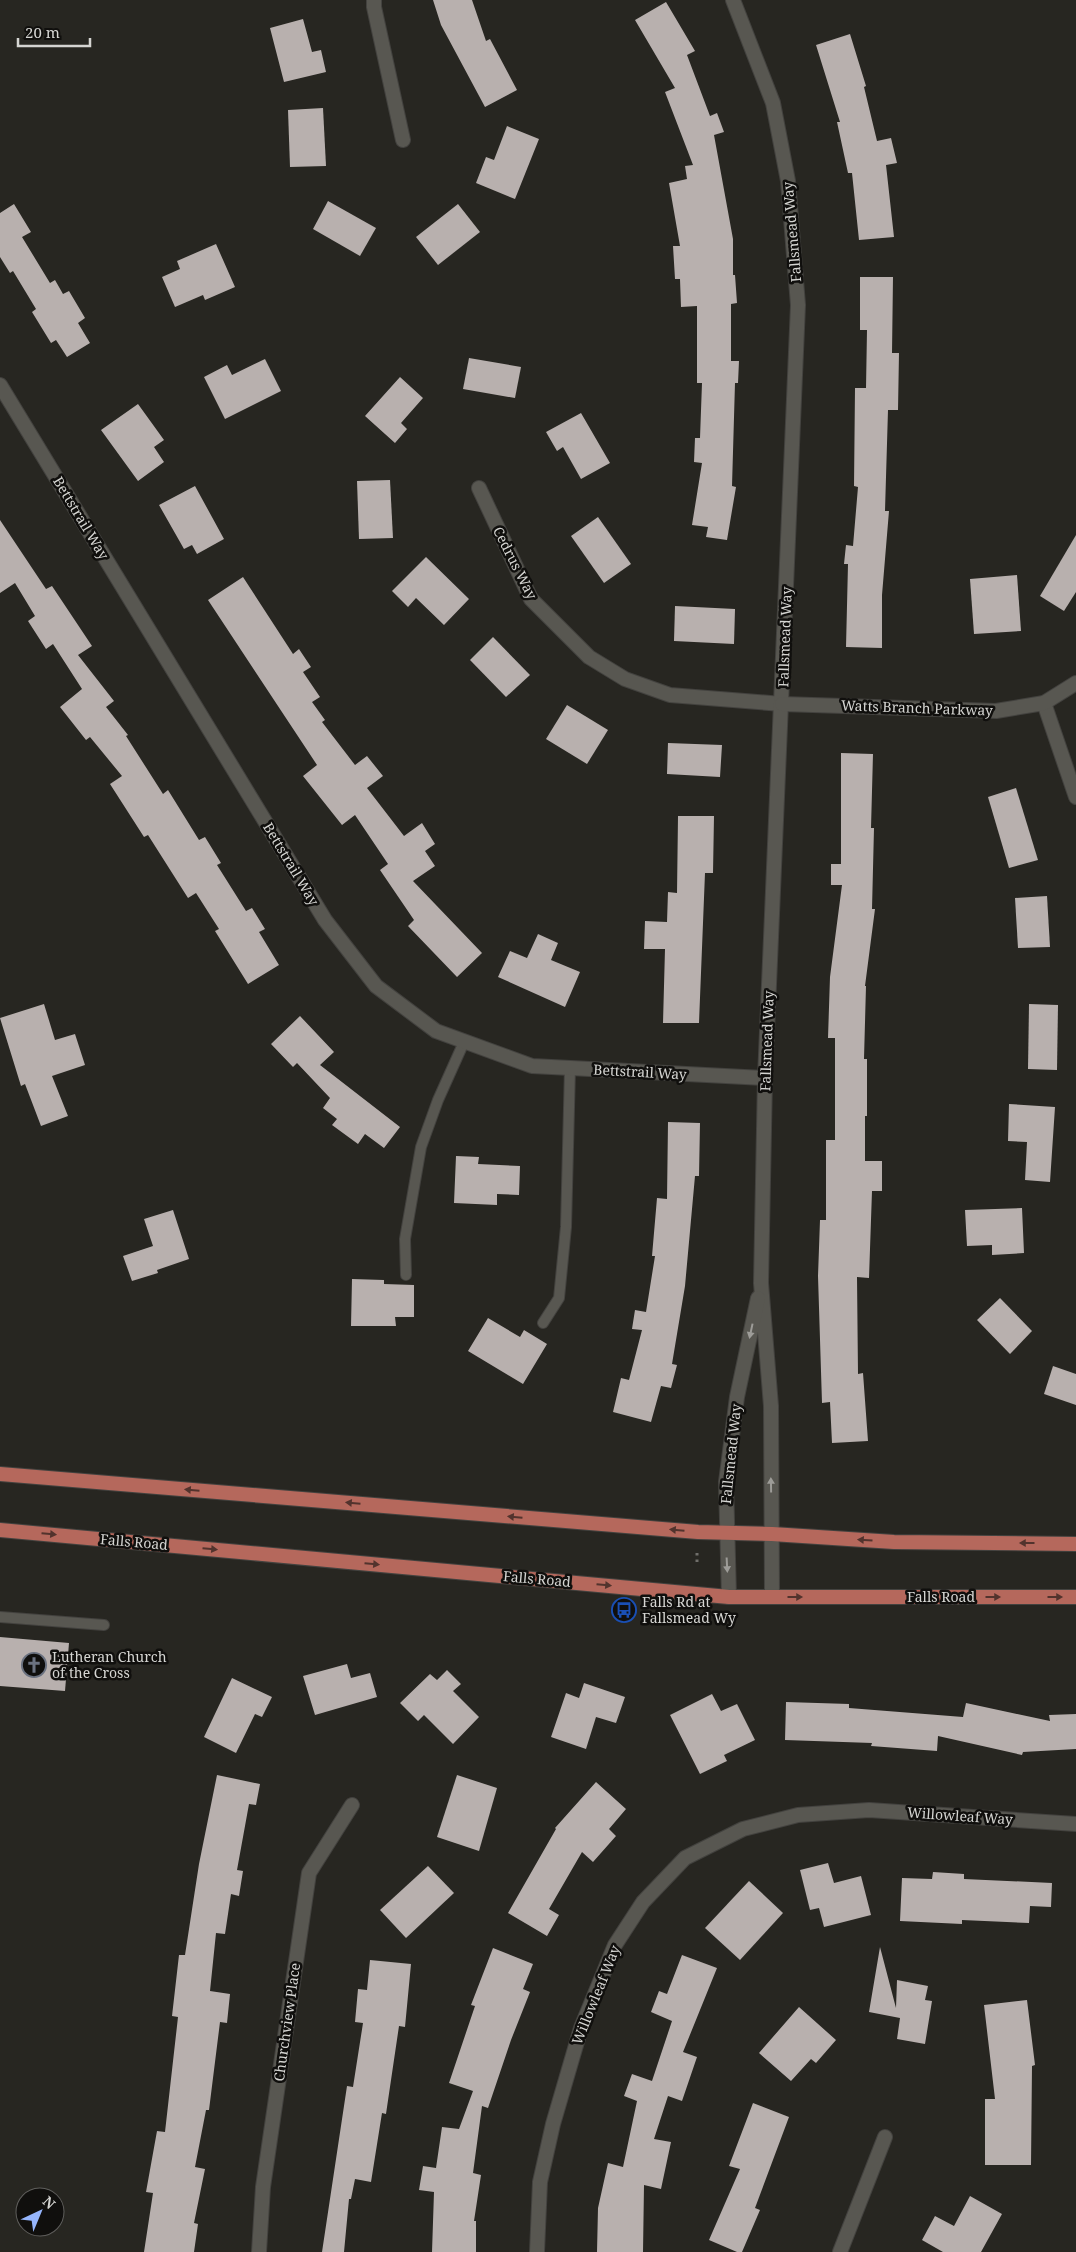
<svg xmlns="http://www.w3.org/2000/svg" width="1076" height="2252" font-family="'Noto Serif',serif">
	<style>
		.building { fill: #b8b0ae }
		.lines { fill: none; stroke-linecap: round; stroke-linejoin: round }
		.service-casing { stroke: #43423f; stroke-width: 12 }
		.minor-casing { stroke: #43423f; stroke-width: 16 }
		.tertiary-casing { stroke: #43423f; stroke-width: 16 }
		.primary-casing { stroke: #43423f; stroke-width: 16 }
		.path { stroke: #706f6b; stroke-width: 3; stroke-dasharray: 2.5 4; stroke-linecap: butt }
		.service { stroke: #585751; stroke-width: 10 }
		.minor { stroke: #585751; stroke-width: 14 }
		.tertiary { stroke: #585751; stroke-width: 14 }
		.primary { stroke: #b5685c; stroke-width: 14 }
		.oneway { fill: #9d9c98 }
		.oneway2 { fill: #52332d }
		.labels { text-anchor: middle; stroke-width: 5; stroke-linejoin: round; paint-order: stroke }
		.street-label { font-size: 14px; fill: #d5d5d2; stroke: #100f0d }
		.poi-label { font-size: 14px; fill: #d5d5d2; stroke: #100f0d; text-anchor: start }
	</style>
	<rect width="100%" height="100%" fill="#272621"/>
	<!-- building -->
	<g class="building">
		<path d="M433,0H472L486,41L490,39L517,90L485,107L441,25Z"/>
		<path d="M666,2L695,51L687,55L710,116L717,113L724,132L714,135L733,239V275H735L737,303L731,304V361H739L738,383H735L732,486L736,487L727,540L706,537L708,527L692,525L702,463L694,462L695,438H700L702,383H697V306L681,307L680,279H675L673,246H680L669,183L687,179L685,166L693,165L665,92L675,88L635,20Z"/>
		<path d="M303,19L312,52L321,50L326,72L284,82L270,28Z"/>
		<path d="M850,34L866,86L864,87L877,141L891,138L897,163L886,165L894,237L859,240L852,173H848L837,122H840L816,45Z"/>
		<path d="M323,108L326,166L290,167L288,110Z"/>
		<path d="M507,126L539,139L515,199L476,183L486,157L494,160Z"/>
		<path d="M328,201L376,228L360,256L313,229Z"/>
		<path d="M14,204L31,232L22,237L50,283L55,280L63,294L69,291L85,318L78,323L90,343L67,357L56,340L51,343L32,312L36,309L13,271L10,273L0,257V213Z"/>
		<path d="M458,204L480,232L438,265L416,237Z"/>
		<path d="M216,244L235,287L205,300L203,295L175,307L162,277L180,269L177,261Z"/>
		<path d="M860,277H893L892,353H899L898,410H888L885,511H889L882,595V648L846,647L848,564H844L846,545L853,546L858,487L854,486L855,388H866L867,330H860Z"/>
		<path d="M469,358L521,367L515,398L463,389Z"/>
		<path d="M265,359L281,391L225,419L204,377L227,365L232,375Z"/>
		<path d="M400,377L423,398L401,423L407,429L395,443L365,416Z"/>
		<path d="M138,404L164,440L154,447L164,462L138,481L101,430Z"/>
		<path d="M581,413L610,463L581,479L563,447L557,451L546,432Z"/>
		<path d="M390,480L393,538L359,539L357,481Z"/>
		<path d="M195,486L224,539L197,554L192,545L184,549L159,505Z"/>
		<path d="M598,517L631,564L604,583L571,536Z"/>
		<path d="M0,520L46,589L52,586L92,646L78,655L114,701L106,707L128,735L126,736L163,794L168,790L199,840L205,837L221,863L217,865L246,911L252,908L265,929L259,932L279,965L248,984L215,931L219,929L196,893L188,898L148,835L144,837L110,784L122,776L90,737L86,740L60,707L82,689L53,644L46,649L28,621L35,616L15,583L0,593Z"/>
		<path d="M1076,535V592L1064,611L1040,596Z"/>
		<path d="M426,557L469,599L444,625L416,598L408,607L392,591Z"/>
		<path d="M1017,575L1021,631L974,634L970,579Z"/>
		<path d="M243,577L293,654L299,649L311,667L303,672L320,697L312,702L325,720L322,722L355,765L367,756L383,776L367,788L404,836L422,823L435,844L425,851L435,866L413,881L482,953L457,977L408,926L414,920L380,870L388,864L355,815L342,825L303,776L317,765L208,600Z"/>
		<path d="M675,606L735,609L734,644L674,641Z"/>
		<path d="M493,637L530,675L506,697L470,660Z"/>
		<path d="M567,705L608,730L587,764L546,739Z"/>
		<path d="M668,743L722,745L720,777L667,774Z"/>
		<path d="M841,753L873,754L871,828H874L872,909H875L865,986H866L864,1059H867V1116H865V1161H882V1191H872L869,1278L857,1277L858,1374L863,1373L868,1441L832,1443L830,1402L822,1403L818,1276L820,1220H826V1140H835V1038H828L830,977L842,885H831V864H841Z"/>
		<path d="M1016,788L1038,860L1009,868L988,797Z"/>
		<path d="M678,816H714L713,873H705L699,1023H663L665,949H644L645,921L667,922L668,892L677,893Z"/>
		<path d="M1047,896L1050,947L1018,948L1015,898Z"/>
		<path d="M538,934L558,943L551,960L580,972L565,1007L498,977L510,951L527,958Z"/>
		<path d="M44,1004L55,1040L75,1034L85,1065L52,1076L68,1116L41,1126L25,1084L21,1086L0,1018Z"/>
		<path d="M1029,1004L1058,1005L1057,1070L1028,1069Z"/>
		<path d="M300,1016L334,1052L320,1065L400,1127L384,1148L365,1134L358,1144L332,1125L337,1119L323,1108L330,1098L297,1063L293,1067L271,1044Z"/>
		<path d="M1009,1104L1055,1107L1050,1182L1025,1180L1027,1142L1008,1141Z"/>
		<path d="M668,1122L700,1123L699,1176H695L685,1286L672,1364L677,1365L671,1388L661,1386L651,1422L613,1412L621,1378L629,1380L642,1330L632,1329L635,1310L646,1312L655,1256H652L657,1198L667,1199Z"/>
		<path d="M456,1156L479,1157L478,1164L520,1166L519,1195L497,1194V1205L454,1203Z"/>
		<path d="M1022,1208L1024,1253L992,1255V1245L967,1246L965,1210Z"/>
		<path d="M173,1210L189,1259L157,1270L158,1273L132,1281L123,1256L153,1246L144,1219Z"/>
		<path d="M352,1279L384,1280V1284L414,1285V1317H395L396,1326H351Z"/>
		<path d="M1000,1298L1032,1331L1010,1354L977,1320Z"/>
		<path d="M488,1318L520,1337L524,1330L547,1344L523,1384L468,1351Z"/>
		<path d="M1053,1366L1076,1374V1405L1044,1394Z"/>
		<path d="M0,1637L69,1643L65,1691L0,1686Z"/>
		<path d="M347,1664L351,1678L370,1673L377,1697L315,1715L303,1676Z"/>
		<path d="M447,1670L461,1684L453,1691L479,1717L453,1744L424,1715L418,1721L400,1703L430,1674L437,1680Z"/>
		<path d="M232,1678L272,1697L262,1717L255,1714L236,1753L204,1737Z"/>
		<path d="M584,1683L625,1697L616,1723L596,1717L586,1749L551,1737L566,1693L579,1698Z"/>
		<path d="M712,1694L721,1711L737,1704L755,1740L724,1755L727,1761L700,1774L670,1715Z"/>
		<path d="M786,1702L849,1704V1708L963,1717L966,1703L1050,1721L1049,1715L1076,1714V1749L1023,1752L1022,1755L938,1736L937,1751L871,1746L872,1743L785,1740Z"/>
		<path d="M217,1775L260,1784L256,1805L249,1804L237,1870L243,1871L239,1896L231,1894L225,1934L216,1933L210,1991L230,1994L227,2023L220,2022L209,2110H206L195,2167L205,2169L194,2223L198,2224L194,2252H144L153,2193L146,2192L157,2131L165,2132L178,2017L172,2016L179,1955H185L199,1864Z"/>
		<path d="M457,1775L497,1788L479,1851L437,1837Z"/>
		<path d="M596,1782L626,1809L609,1829L616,1836L593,1862L582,1852L549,1909L559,1915L547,1936L508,1913L556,1829L555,1828Z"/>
		<path d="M828,1863L834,1883L861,1876L871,1915L824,1927L819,1908L810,1910L800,1870Z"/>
		<path d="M428,1866L454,1893L406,1938L380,1910Z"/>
		<path d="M933,1872L964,1874V1879L1052,1883L1051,1907L1030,1906L1029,1923L962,1920V1924L900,1921L902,1878L932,1879Z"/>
		<path d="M749,1881L783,1913L740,1960L705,1928Z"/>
		<path d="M880,1947L896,2008L897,1980L928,1986L925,2000L932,2001L925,2044L897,2039L900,2018L869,2012Z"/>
		<path d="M493,1948L533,1964L523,1989L530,1992L511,2040L488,2108L482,2106L473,2173L481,2175L474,2221H476V2252H432L434,2192L419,2190L423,2166L436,2168L442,2127L459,2129L473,2091L449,2083L475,2006L471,2005Z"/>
		<path d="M682,1955L717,1968L683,2052L697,2057L682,2101L668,2096L654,2139L671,2142L661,2189L644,2185L643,2252H597L598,2208L608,2163L623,2167L637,2101L624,2096L632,2074L652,2081L672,2021L651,2012L659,1991L667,1994Z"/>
		<path d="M370,1960L411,1964L405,2027L399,2026L386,2114L382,2113L371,2182L355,2179L351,2199H349L344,2252H322L347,2086L353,2087L363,2023L355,2022L358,1989L367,1990Z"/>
		<path d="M1027,2000L1035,2065L1032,2066L1031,2165H985V2099H995L984,2005Z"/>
		<path d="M799,2007L836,2040L816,2063L811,2059L791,2081L759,2053Z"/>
		<path d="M753,2103L789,2117L755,2208L760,2210L742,2252H737L709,2240L740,2169L729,2166Z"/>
		<path d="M970,2196L1002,2214L981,2252H943L922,2240L935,2216L954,2226Z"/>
	</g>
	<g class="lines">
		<defs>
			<g id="service">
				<path d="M406,1275L405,1239L421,1147L438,1100L464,1042"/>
				<path d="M543,1323L559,1298L566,1227L570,1068"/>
				<path d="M0,1617L104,1625"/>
			</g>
			<g id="minor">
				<path d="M374,0V7L403,140"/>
				<path d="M0,385L325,920L376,986L436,1031L532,1066L765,1078"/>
				<path d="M479,488L531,599L589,657L625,679L670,695L782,704"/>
				<path d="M1044,703L1076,797"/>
				<path d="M259,2252L263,2187L309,1873L352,1805"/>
				<path d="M537,2252L540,2182L553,2124L581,2028L615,1945L643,1902L685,1858L743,1829L798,1815L869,1810L1076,1824"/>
				<path d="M840,2252L885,2137"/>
			</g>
			<g id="tertiary">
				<path d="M733,0L773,103L788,181L798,305L765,1078L761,1283L771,1406L772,1597"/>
				<path d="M782,704L996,711L1044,703L1076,683"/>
				<path d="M729,1597L726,1482L737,1397L758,1298"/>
			</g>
			<g id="primary">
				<path d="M0,1474L698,1532L772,1534L894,1542L1076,1544"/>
				<path d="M0,1530L729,1597H1076"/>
			</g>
		</defs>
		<!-- service casing -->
		<use href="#service" class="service-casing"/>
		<!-- minor casing -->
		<use href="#minor" class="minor-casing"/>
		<!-- tertiary casing -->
		<use href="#tertiary" class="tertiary-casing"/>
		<!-- primary casing -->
		<use href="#primary" class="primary-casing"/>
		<!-- path -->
		<path class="path" d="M697,1562V1550"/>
		<!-- service -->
		<use href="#service" class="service"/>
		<!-- minor -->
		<use href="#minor" class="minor"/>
		<!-- tertiary -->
		<use href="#tertiary" class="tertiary"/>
		<!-- primary -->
		<use href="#primary" class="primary"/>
	</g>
	<!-- one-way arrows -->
	<defs><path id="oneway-solid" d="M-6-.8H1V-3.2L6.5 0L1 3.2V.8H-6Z" transform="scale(1.25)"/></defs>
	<g class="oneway">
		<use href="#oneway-solid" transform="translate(751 1331) rotate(102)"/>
		<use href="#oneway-solid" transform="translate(771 1485) rotate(-91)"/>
		<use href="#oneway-solid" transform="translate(727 1565) rotate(87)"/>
	</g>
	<g class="oneway2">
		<use href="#oneway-solid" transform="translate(192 1490) rotate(-175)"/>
		<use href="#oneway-solid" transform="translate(353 1503) rotate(-175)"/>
		<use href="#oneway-solid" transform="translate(515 1517) rotate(-175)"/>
		<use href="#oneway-solid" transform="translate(677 1530) rotate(-175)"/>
		<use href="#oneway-solid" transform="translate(49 1534) rotate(5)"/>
		<use href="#oneway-solid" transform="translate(865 1540) rotate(-176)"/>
		<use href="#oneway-solid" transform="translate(1027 1543) rotate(-180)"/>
		<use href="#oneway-solid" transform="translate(210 1549) rotate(5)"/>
		<use href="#oneway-solid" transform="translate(372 1564) rotate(5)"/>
		<use href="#oneway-solid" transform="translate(604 1585) rotate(5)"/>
		<use href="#oneway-solid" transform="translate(795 1597)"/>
		<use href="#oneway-solid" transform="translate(993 1597)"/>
		<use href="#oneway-solid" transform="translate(1055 1597)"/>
	</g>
	<!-- icons -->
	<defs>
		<symbol id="bus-ring" viewBox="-11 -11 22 22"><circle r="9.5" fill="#100f0d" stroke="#1a4fb4" stroke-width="1.5"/><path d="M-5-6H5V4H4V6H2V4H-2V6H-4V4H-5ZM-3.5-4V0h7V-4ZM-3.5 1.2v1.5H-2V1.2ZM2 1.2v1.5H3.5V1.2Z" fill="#1a4fb4"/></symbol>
		<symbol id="church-ring" viewBox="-11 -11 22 22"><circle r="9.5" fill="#100f0d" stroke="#6b7280" stroke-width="1.5"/><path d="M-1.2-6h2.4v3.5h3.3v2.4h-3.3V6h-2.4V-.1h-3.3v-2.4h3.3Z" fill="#6b7280"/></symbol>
	</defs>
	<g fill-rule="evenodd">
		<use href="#bus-ring" x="610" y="1596" width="28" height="28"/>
		<use href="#church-ring" x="20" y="1651" width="28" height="28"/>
	</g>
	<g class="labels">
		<!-- street labels -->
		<g class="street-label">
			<text transform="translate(792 232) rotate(-95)" y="5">Fallsmead Way</text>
			<text transform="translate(81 518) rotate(59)" y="5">Bettstrail Way</text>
			<text transform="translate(515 563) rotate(63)" y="5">Cedrus Way</text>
			<text transform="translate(785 637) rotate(-88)" y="5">Fallsmead Way</text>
			<text transform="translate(917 708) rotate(2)" y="5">Watts Branch Parkway</text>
			<text transform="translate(291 864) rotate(59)" y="5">Bettstrail Way</text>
			<text transform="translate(767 1041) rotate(-88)" y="5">Fallsmead Way</text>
			<text transform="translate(640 1072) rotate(3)" y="5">Bettstrail Way</text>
			<text transform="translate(731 1454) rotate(-84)" y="5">Fallsmead Way</text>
			<text transform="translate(134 1542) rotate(5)" y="5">Falls Road</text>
			<text transform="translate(537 1579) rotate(5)" y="5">Falls Road</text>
			<text x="941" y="1602">Falls Road</text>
			<text transform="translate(960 1816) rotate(4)" y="5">Willowleaf Way</text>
			<text transform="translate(596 1995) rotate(-68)" y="5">Willowleaf Way</text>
			<text transform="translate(287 2022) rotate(-82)" y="5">Churchview Place</text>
		</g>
		<!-- poi labels -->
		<g class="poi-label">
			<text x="642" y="1607">Falls Rd at<tspan x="642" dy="16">Fallsmead Wy</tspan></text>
			<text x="52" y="1662">Lutheran Church<tspan x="52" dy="16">of the Cross</tspan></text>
		</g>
	</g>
	<!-- north arrow -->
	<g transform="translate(40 2212) rotate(44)"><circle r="24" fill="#100f0d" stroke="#5f5e5c"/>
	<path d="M0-4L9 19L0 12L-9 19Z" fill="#96b6fd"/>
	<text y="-8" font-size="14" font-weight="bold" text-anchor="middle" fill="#d5d5d2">N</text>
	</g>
	<!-- scale -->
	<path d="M18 38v8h72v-8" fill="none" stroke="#d5d5d2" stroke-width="2.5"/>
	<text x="25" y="38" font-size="15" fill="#d5d5d2" stroke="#100f0d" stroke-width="4" paint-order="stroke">20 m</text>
</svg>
